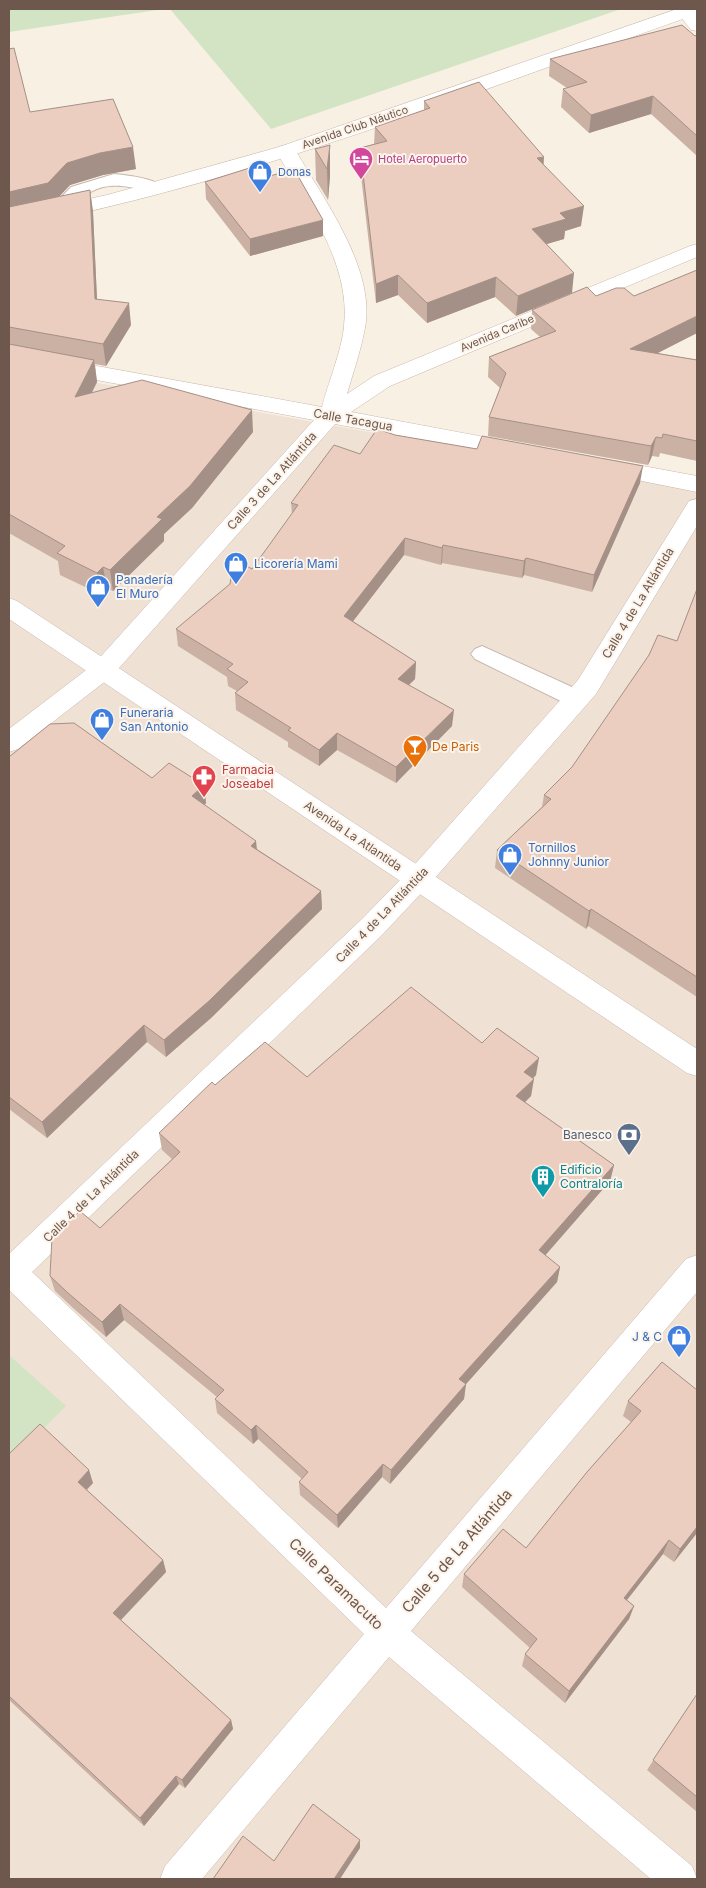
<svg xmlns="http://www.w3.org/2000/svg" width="706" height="1888" font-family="Inter,sans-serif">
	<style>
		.residential { fill: #efe1d4 }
		.green { fill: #d3e4c5 }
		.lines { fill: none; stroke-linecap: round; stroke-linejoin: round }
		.service-casing { stroke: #c8b7ac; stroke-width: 2 }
		.minor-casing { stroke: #c8b7ac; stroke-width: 1 }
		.tertiary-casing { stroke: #c8b7ac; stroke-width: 1 }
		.service { fill: #fff; fill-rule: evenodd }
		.minor { fill: #fff; fill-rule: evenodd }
		.tertiary { fill: #fff; fill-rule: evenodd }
		.wall { fill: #cab1a4 }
		.shaded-wall { fill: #a49086 }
		.building { fill: #ebcebf; stroke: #a49086 }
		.labels { text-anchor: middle; stroke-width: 4; stroke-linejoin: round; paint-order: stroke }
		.far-street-label { font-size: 11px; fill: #6e574d; stroke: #fcf4ea }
		.far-hotel-label { font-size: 11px; fill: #b23c85; stroke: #fcf4ea; text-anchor: start }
		.far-shop-label { font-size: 11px; fill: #366cbe; stroke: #fcf4ea; text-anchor: start }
		.street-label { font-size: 12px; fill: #6e574d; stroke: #fcf4ea }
		.shop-label { font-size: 12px; fill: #366cbe; stroke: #fcf4ea; text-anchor: start }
		.food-label { font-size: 12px; fill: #c56008; stroke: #fcf4ea; text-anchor: start }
		.health-label { font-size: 12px; fill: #be3a42; stroke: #fcf4ea; text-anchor: start }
		.service-label { font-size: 12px; fill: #4e5e75; stroke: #fcf4ea; text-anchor: end }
		.culture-label { font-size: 12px; fill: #0d838f; stroke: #fcf4ea; text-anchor: start }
		.near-street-label { font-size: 15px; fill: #6e574d; stroke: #fcf4ea }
	</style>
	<rect width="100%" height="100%" fill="#f9f0e4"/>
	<!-- residential -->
	<path class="residential" d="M9,367L697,491V1879H9Z"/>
	<!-- green -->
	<g class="green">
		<path d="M9,9H164L9,32Z"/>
		<path d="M170,9H621L271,129Z"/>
		<path d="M9,1355L66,1406L9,1463Z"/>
	</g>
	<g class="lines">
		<defs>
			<g id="service">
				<path d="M114,174C125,175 155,178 162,187L159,191L153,192C108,181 95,182 62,216H50L47,212L71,187Z"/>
				<path d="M482,646L585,693L588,699L585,705L577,707L569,705L475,659L471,654L475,649Z"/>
			</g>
			<g id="minor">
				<path d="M679,9H693L697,14V31L691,30L677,12Z"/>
				<path d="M286,145L293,147L296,151C324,200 376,269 365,328C361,350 353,373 347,394L374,376L690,246L697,244V257L390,386L351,412L516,443L524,445L527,450L524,455L516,457L335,424L112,676L18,749L9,752V729L94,664L314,420L9,364V350L322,407C328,383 342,350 344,326C351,263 306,204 276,151L279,147Z"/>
				<path d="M605,459L697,476V492L597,472L594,467L597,462Z"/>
				<path d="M697,499V526L596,694L427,887L382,935L32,1272L386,1608L686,1259L697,1255V1292L411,1631L692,1866L697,1879H651L389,1657L202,1879H160L165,1866L364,1634L9,1290V1254L362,919L409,871L578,680L689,501Z"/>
			</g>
			<g id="tertiary">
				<path d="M677,9H697V14C471,93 245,184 9,228V216L107,195L279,147Z"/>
				<path d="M9,598L17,601L697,1049V1076L687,1073L9,619Z"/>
			</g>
		</defs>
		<!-- service casing -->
		<use href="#service" class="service-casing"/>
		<!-- minor casing -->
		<use href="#minor" class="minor-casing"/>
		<!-- tertiary casing -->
		<use href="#tertiary" class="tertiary-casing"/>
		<!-- service -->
		<use href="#service" class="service"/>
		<!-- minor -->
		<use href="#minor" class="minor"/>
		<!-- tertiary -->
		<use href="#tertiary" class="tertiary"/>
	</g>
	<!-- wall -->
	<g class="wall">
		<path d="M697,35V156L651,114L589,133L561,107L563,89L567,88L549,76L550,59Z"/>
		<path d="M9,49L30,112L136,169L103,175L70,185L59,197L90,190L93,212L97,300L131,325L106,366L95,364L97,382L92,393L253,432L192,508L164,534V541L113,591L107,588L100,594L60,575L58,561L9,533Z"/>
		<path d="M424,101L544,165L581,226L565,231L564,239L546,244L516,316L495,297L427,323L398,295L376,303L360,168V148L374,144L375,127L424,110Z"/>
		<path d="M330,145V176L328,200L316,180L315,149Z"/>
		<path d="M205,182L323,236L250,256L206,199Z"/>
		<path d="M697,270V333L658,353L697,360V461L660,453L659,457L652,456L648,465L488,436L489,417L500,388L488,377L489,357L540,337L531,329L532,310L596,296H634Z"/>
		<path d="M395,435L640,483L592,592L524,575L522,578L442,563L441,565L404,555L353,621L416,662L415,679L409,685L452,726L396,783L337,750L319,766L288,747V742L236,710L235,693L237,691L228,686L227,677L178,646L176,629L252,569L292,514L291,503L360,454Z"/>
		<path d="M697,589V997L588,926L586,929L495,868L497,850L542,807L544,795L572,767L677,641Z"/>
		<path d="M9,757L152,778L204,785L206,803L205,805L257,849L321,891L322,909L211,1018L166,1057L147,1042L47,1138L9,1109Z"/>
		<path d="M482,1043L536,1075L533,1078L531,1096L525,1102L614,1165L610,1181L545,1255L560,1267L557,1282L466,1384L464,1399L390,1484L382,1477L338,1528L300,1495L299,1482L302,1479L258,1439L253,1444L217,1413L215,1399L217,1397L124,1320L106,1337L73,1308L55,1291L50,1276L100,1228L172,1159L162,1150L159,1133L215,1085L307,1077Z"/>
		<path d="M662,1362L697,1533L674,1562L663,1554L627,1600L634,1606L629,1619L565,1703L522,1666L525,1654L530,1648L462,1587L464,1574L526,1548L631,1422L623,1416L628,1401Z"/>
		<path d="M9,1454L93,1483L87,1490L163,1560L166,1572L121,1620L231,1720L233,1729L185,1788L179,1784L144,1826L9,1700Z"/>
		<path d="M697,1694V1812L647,1770Z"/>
	</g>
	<!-- shaded-wall -->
	<g class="shaded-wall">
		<path d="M653,96L651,114L589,133L591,115Z"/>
		<path d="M330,145V176L328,200L327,169Z"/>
		<path d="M133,147L136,169L103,175L70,185L51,205L9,215V192L67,163L100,153Z"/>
		<path d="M544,157L543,176L537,158Z"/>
		<path d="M90,190L93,212L98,321L95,299Z"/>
		<path d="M584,206L581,226L565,231L564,239L530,249L532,229L560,213Z"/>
		<path d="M323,220V236L250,256V239Z"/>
		<path d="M574,273L572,293L516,316L518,296Z"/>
		<path d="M398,275V295L376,303V284Z"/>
		<path d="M496,277L495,297L427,323V303Z"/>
		<path d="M129,303L131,325L106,366L103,344Z"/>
		<path d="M697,316V333L628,368L630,349Z"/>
		<path d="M94,360L97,382L78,419L75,397Z"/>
		<path d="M252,410L253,432L192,508L164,534V541L113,591L110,570Z"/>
		<path d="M656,437L652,456L648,465L651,446Z"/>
		<path d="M643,466L640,483L592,592L594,575Z"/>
		<path d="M405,538L404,555L344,633V616Z"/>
		<path d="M443,545L442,563L441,565L442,548Z"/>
		<path d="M526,558L524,575L522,578L524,561Z"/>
		<path d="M103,567L107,588L100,594L97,573Z"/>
		<path d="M416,662L415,679L397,696L398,679Z"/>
		<path d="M454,710L452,726L396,783V767Z"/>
		<path d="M337,733V750L319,766V750Z"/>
		<path d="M204,785L206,803L194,814L192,796Z"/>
		<path d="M256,841L258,859L251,846Z"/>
		<path d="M321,891L322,909L211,1018L166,1057L164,1040Z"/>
		<path d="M591,909L588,926L586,929L589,911Z"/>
		<path d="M144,1025L147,1042L47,1138L42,1122Z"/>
		<path d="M539,1058L536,1075L522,1090L524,1072Z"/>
		<path d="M534,1079L531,1096L514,1113L516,1096Z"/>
		<path d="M614,1165L610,1181L536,1266L539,1250Z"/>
		<path d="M560,1267L557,1282L458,1393L459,1379Z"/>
		<path d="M120,1304L124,1320L106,1337L102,1322Z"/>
		<path d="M466,1384L464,1399L390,1484L391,1470Z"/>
		<path d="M256,1425L258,1439L253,1444L251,1430Z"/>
		<path d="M383,1464L382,1477L338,1528L337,1515Z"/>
		<path d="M89,1470L93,1483L82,1494L78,1482Z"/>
		<path d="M697,1527V1533L674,1562L680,1549Z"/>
		<path d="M669,1540L663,1554L619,1610L624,1598Z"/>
		<path d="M163,1560L166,1572L117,1624L113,1613Z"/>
		<path d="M634,1606L629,1619L565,1703L569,1691Z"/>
		<path d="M231,1720L233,1729L185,1788L182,1780Z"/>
		<path d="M176,1776L179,1784L144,1826L140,1818Z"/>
		<path d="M360,1840V1848L340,1879H334Z"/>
	</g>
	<!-- building -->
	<g class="building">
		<path d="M682,25L695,36L697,35V136L653,96L591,115L563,89L587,82L550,59Z"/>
		<path d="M14,48L30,112L113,99L133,147L100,153L67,163L48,183L9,192V49Z"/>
		<path d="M479,82L544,157L537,158L584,206L560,213L566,219L532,229L574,273L518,296L496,277L427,303L398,275L376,284L360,148L387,141L375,127L430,108L424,101Z"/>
		<path d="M330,145L327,169L315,149Z"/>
		<path d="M259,165L270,176L294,169L323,220L250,239L205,182Z"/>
		<path d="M90,190L95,299L129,303L103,344L9,327V207Z"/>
		<path d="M697,270V316L630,349L697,360V441L663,434L662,438L656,437L651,446L489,417L506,373L489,357L556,331L532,310L587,287L596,296L616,288H624L634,296Z"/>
		<path d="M9,344L94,360L75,397L142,380L252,410L190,486L157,517L162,519L110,570L103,567L97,573L57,553L65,546L9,514Z"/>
		<path d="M377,429L395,435L477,449L482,436L643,466L594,575L526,558L524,561L443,545L442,548L405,538L344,616L416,662L398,679L454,710L396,767L337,733L319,750L288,730L291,728L235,693L248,682L227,669L233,664L176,629L230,584L234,559L252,569L298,505L291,503L334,445L360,454Z"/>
		<path d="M697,589V977L591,909L589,911L497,850L551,799L544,795L572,767L649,655L658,635L677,641Z"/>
		<path d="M74,723L152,778L169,763L204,785L192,796L256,841L251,846L321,891L209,1001L164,1040L144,1025L42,1122L9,1097V757L50,724Z"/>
		<path d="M411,987L482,1043L497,1028L539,1058L524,1072L534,1079L516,1096L614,1165L539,1250L560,1267L459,1379L466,1384L391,1470L383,1464L337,1515L299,1482L308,1472L256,1425L251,1430L215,1399L224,1390L120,1304L102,1322L68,1293L50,1276L52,1237L80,1211L100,1228L180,1152L159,1133L212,1082L215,1085L265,1042L307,1077Z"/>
		<path d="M662,1362L697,1390V1527L680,1549L669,1540L624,1598L634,1606L569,1691L525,1654L537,1639L464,1574L503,1529L526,1548L587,1472L641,1411L628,1401Z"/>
		<path d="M40,1424L89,1470L78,1482L163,1560L113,1613L231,1720L182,1780L176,1776L140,1818L9,1696V1454Z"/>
		<path d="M697,1694V1797L653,1760Z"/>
		<path d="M313,1804L360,1840L334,1879H213L243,1836L274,1861Z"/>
	</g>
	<!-- icons -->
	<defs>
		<symbol id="hotel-pin" viewBox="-11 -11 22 30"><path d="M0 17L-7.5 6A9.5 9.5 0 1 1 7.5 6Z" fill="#d1479c" stroke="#fcf4ea"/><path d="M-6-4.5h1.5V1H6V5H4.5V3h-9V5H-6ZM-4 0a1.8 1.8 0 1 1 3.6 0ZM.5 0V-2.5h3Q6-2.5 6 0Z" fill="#fff"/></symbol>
		<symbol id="shop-pin" viewBox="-11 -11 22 30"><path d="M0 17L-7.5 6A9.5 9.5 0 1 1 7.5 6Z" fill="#3f7fe0" stroke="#fcf4ea"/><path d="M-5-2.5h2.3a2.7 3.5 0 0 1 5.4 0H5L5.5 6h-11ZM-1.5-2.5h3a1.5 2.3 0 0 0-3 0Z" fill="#fff"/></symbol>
		<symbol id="bar-pin" viewBox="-11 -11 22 30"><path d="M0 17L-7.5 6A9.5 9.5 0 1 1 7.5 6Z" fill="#e8710a" stroke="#fcf4ea"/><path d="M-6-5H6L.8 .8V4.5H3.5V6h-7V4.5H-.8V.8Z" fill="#fff"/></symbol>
		<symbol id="pharmacy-pin" viewBox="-11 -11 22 30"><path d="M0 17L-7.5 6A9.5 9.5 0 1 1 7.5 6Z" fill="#e0444e" stroke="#fcf4ea"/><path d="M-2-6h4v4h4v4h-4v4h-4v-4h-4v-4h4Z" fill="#fff"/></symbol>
		<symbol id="bank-pin" viewBox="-11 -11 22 30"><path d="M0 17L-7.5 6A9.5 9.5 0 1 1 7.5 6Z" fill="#5c6f8a" stroke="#fcf4ea"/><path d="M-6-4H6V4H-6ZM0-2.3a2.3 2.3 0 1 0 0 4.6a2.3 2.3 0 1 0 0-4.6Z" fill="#fff"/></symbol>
		<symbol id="building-pin" viewBox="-11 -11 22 30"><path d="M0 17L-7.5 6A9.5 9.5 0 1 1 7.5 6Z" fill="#0f9aa8" stroke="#fcf4ea"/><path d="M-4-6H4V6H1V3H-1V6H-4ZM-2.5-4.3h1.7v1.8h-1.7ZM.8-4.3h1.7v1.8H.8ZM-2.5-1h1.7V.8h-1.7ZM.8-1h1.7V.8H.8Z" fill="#fff"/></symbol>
	</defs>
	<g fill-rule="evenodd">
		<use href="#hotel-pin" x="347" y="145" width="28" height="38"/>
		<use href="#shop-pin" x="246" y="158" width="28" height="38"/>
		<use href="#shop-pin" x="222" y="550" width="28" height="38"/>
		<use href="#shop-pin" x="84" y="573" width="28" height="38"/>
		<use href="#shop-pin" x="88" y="706" width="28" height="38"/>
		<use href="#bar-pin" x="401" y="733" width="28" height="38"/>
		<use href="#pharmacy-pin" x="190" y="763" width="28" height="38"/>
		<use href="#shop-pin" x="496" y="841" width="28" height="38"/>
		<use href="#bank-pin" x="615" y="1121" width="28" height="38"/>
		<use href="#building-pin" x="529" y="1163" width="28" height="38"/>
		<use href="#shop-pin" x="665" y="1323" width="28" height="38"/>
	</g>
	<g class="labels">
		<!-- far-street labels -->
		<g class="far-street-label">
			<text transform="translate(355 127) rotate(-19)" y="4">Avenida Club Náutico</text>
			<text transform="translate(497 333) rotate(-23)" y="4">Avenida Caribe</text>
		</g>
		<!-- far-hotel labels -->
		<g class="far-hotel-label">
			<text x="378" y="163">Hotel Aeropuerto</text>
		</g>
		<!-- far-shop labels -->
		<g class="far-shop-label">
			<text x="278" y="176">Donas</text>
		</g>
		<!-- street labels -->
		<g class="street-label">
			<text transform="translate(353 420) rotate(10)" y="4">Calle Tacagua</text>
			<text transform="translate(272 481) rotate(-48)" y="4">Calle 3 de La Atlántida</text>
			<text transform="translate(638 603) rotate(-59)" y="4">Calle 4 de La Atlántida</text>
			<text transform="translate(353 836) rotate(34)" y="4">Avenida La Atlantida</text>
			<text transform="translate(382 915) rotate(-46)" y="4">Calle 4 de La Atlántida</text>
			<text transform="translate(91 1196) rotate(-44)" y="4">Calle 4 de La Atlántida</text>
		</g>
		<!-- shop labels -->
		<g class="shop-label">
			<text x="254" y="568">Licorería Mami</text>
			<text x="116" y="584">Panadería<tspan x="116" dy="14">El Muro</tspan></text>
			<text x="120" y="717">Funeraria<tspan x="120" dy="14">San Antonio</tspan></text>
			<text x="528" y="852">Tornillos<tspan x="528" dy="14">Johnny Junior</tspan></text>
			<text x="662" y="1341" text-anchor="end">J &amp; C</text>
		</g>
		<!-- food labels -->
		<g class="food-label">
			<text x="432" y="751">De Paris</text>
		</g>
		<!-- health labels -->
		<g class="health-label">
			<text x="222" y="774">Farmacia<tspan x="222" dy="14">Joseabel</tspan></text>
		</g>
		<!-- service labels -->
		<g class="service-label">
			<text x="612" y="1139">Banesco</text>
		</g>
		<!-- culture labels -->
		<g class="culture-label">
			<text x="560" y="1174">Edificio<tspan x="560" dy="14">Contraloría</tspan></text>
		</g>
		<!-- near-street labels -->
		<g class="near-street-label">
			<text transform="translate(457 1551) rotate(-49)" y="5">Calle 5 de La Atlántida</text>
			<text transform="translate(336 1584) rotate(44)" y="5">Calle Paramacuto</text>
		</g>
	</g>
	<!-- border -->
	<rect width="706" height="1888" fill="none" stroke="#6e574d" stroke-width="20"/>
</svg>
